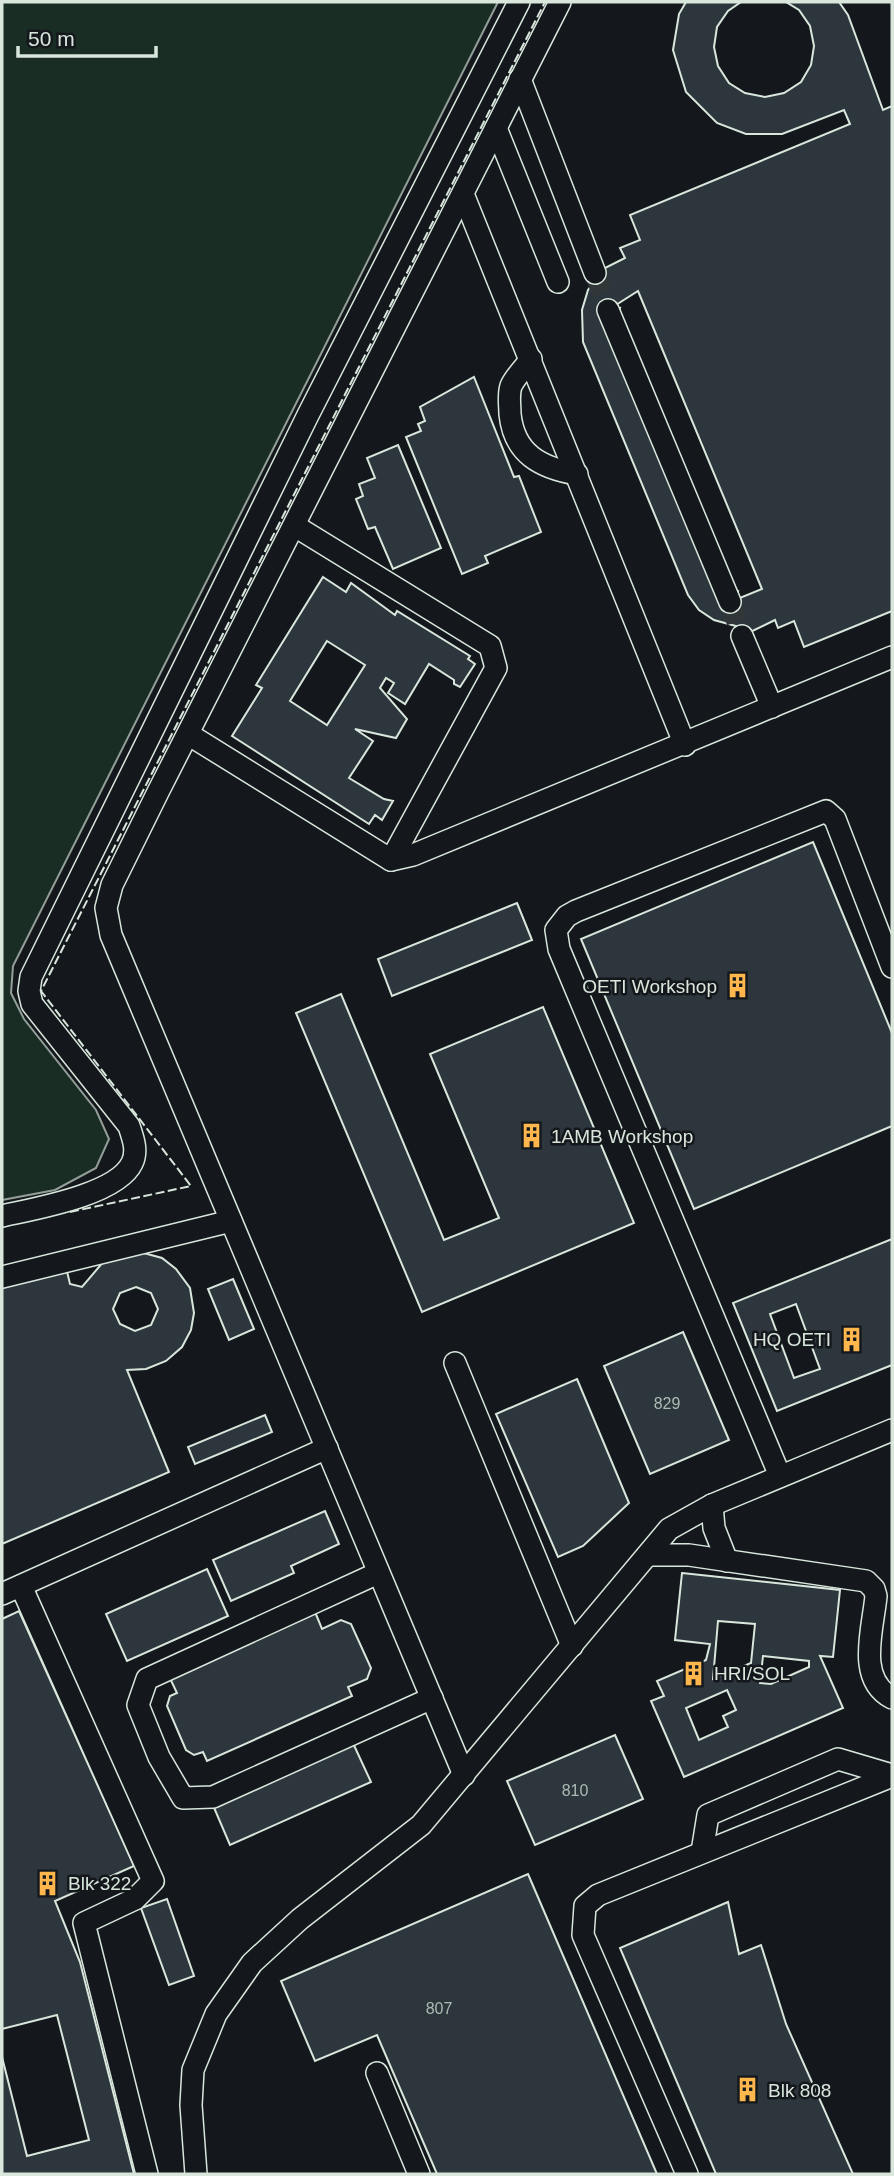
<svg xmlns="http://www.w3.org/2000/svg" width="894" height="2176" font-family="Arial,sans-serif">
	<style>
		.green { fill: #1a2d24; stroke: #939e99; stroke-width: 2 }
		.building { fill: #2c363c; stroke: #d8e6dc; stroke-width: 2; fill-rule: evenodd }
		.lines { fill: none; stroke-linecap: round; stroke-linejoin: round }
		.minor-tunnel { stroke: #313739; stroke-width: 21; stroke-dasharray: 21 10; stroke-linecap: butt }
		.minor-casing { stroke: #d8e6dc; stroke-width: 24 }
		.minor { stroke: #14181c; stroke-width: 21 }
		.fence { stroke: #d8e6dc; stroke-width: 2; stroke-dasharray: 9 3.5; stroke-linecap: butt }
		.labels { text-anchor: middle; stroke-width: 5; stroke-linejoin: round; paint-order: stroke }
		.number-label { font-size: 16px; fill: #adbab4 }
		.poi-label { font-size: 19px; fill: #d8e6dc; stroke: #14181c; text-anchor: start }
	</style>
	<rect width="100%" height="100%" fill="#14181c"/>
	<!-- green -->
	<path class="green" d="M2,2H498L13,966L11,993L24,1019L96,1110L109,1139L96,1168L55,1190L2,1200Z"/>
	<!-- building -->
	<g class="building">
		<path d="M686,2H741L728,11L717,27L714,47L718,66L729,83L745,93L765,97L784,93L801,82L811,65L814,46L810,26L799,10L786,2H839L848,15L883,110L892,106V611L804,647L794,621L778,628L775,620L742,636L743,628L714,620L699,610L688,595L583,342L582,310L588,290L599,275L595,273L625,258L620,248L640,240L630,215L850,124L844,110L782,134H746L717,123L686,92L673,50L679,14ZM638,291L762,589L730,602L738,591L728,586L617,318L620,308L608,310Z"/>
		<path d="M474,377L514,477L519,476L541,532L485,556L488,563L462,574L406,437L421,431L418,424L425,421L420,407Z"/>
		<path d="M398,445L441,548L393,569L375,527L368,529L356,499L363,496L359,484L375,478L367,458Z"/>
		<path d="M323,577L346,592L351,583L395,615L397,611L470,656L468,659L475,664L460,687L454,684V680L429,664L405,704L388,693L394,683L386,678L380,688L407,719L396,738L355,729L373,741L349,778L384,799L393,801L382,820L375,815L369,824L232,736L262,688L256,685ZM327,641L365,665L327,725L290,701Z"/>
		<path d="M813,842L892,1033V1126L694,1209L581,939Z"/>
		<path d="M517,903L532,940L392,996L378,959Z"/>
		<path d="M341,994L444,1240L499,1218L430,1054L543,1007L634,1223L422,1312L296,1013Z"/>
		<path d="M892,1239V1365L777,1411L733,1303ZM796,1304L820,1369L794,1378L770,1314Z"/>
		<path d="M140,1252L162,1258L176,1269L190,1288L194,1313L191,1330L182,1347L166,1361L146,1369L127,1370L169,1472L2,1544V1274L65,1263L70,1284L82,1287L104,1261ZM136,1287L151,1293L158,1309L151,1325L135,1331L120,1324L113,1309L120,1293Z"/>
		<path d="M233,1279L254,1329L229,1340L208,1289Z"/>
		<path d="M683,1332L729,1440L650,1474L604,1366Z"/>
		<path d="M577,1379L629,1503L583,1546L558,1557L496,1414Z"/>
		<path d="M265,1415L272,1432L195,1464L188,1447Z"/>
		<path d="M325,1511L339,1544L291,1566L294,1573L231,1601L213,1560Z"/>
		<path d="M207,1569L228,1616L127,1661L106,1614Z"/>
		<path d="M682,1573L840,1590L833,1657L820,1656L843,1708L684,1777L651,1701L664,1696L657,1681L706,1660L710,1644L675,1640ZM718,1621L755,1624L751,1663L713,1679ZM763,1656L809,1661V1667L771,1684L760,1683ZM727,1690L736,1710L723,1716L728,1727L699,1740L686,1708Z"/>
		<path d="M313,1607L322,1629L341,1620L351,1624L371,1668L367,1679L348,1687L352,1696L207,1761L203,1752L194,1755L186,1750L167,1706L170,1696L177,1693L167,1672Z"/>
		<path d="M19,1611L134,1866L55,1901L80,1962L134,2174H2V2057L27,2156L89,2140L57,2015L2,2029V1619Z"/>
		<path d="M615,1735L643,1799L535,1845L507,1781Z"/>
		<path d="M352,1741L371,1782L230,1845L212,1803Z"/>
		<path d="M528,1874L657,2174H437L377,2035L315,2061L281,1981Z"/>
		<path d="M167,1899L194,1976L169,1985L141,1908Z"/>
		<path d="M728,1902L739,1954L761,1945L786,2024L853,2174H716L620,1948Z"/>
	</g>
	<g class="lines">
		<!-- minor-tunnel -->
		<g class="minor-tunnel">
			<path d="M595,273L608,310"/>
			<path d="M730,602L742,636"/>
		</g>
		<defs>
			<g id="minor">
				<path d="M520,79L595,273"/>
				<path d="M496,128L558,282"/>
				<path d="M463,194L685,745"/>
				<path d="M608,310L730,602"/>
				<path d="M531,359C525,367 515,377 511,386C508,395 510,405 510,414C514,454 541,468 577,474"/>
				<path d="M295,526L490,646L496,668L391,860"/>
				<path d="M742,636L772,707"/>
				<path d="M188,734L391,860L413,855L892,657"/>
				<path d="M2,1216C33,1209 117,1195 132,1163C138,1151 133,1138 129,1126L32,1004L29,991L31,977L308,415L519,2"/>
				<path d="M2,1277L231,1221"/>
				<path d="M455,1363L572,1646"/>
				<path d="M780,1476L559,949L556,930L567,916L576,911L826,811L835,819L892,967"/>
				<path d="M712,1505L714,1528L727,1561"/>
				<path d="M648,1555H689L866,1581L874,1589L876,1596C873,1629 856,1679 892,1698"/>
				<path d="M378,1573L147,1679L138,1705L159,1757L183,1798L213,1797L432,1698"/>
				<path d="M21,1586L153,1881L135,1899L84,1923L147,2174"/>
				<path d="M2,1594L327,1448"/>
				<path d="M464,1775L111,935L106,908L112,885L158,792L560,2"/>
				<path d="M702,1852L708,1815L838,1759L892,1775"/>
				<path d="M377,2073L419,2174"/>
				<path d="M196,2174L191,2105L193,2070L216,2014L252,1963L300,1919L421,1825L669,1529L712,1505L892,1430"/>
				<path d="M687,2174L583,1935L585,1906L598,1895L892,1776"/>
			</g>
		</defs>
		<!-- minor casing -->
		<use href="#minor" class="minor-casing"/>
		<!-- minor -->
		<use href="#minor" class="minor"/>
		<!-- fence -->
		<path class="fence" d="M70,1212L191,1186L41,991L545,2"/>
	</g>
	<!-- icons -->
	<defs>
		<symbol id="building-bare" viewBox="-9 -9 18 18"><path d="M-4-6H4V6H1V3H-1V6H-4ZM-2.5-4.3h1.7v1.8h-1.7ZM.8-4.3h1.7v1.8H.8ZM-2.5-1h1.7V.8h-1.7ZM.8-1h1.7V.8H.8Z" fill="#ffb74d" stroke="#14181c" stroke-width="2.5" paint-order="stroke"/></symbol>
	</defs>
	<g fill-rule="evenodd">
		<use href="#building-bare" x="720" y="968" width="35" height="35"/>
		<use href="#building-bare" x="514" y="1118" width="35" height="35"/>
		<use href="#building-bare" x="834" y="1322" width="35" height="35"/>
		<use href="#building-bare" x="676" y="1656" width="35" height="35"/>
		<use href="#building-bare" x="30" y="1866" width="35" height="35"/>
		<use href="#building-bare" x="730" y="2072" width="35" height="35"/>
	</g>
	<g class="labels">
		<!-- number labels -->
		<g class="number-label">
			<text x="667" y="1409">829</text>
			<text x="575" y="1796">810</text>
			<text x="439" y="2014">807</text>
		</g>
		<!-- poi labels -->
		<g class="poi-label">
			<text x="717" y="993" text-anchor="end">OETI Workshop</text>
			<text x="551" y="1143">1AMB Workshop</text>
			<text x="831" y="1346" text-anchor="end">HQ OETI</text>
			<text x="714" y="1680">HRI/SOL</text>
			<text x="68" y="1890">Blk 322</text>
			<text x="768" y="2097">Blk 808</text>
		</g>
	</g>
	<!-- border -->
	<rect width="894" height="2176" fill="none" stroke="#d8e6dc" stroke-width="7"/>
	<!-- scale -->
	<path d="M18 46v10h138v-10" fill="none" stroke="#d8e6dc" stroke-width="3.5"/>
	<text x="28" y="46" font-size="21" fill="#d8e6dc" stroke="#14181c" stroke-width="5" paint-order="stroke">50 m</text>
</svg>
